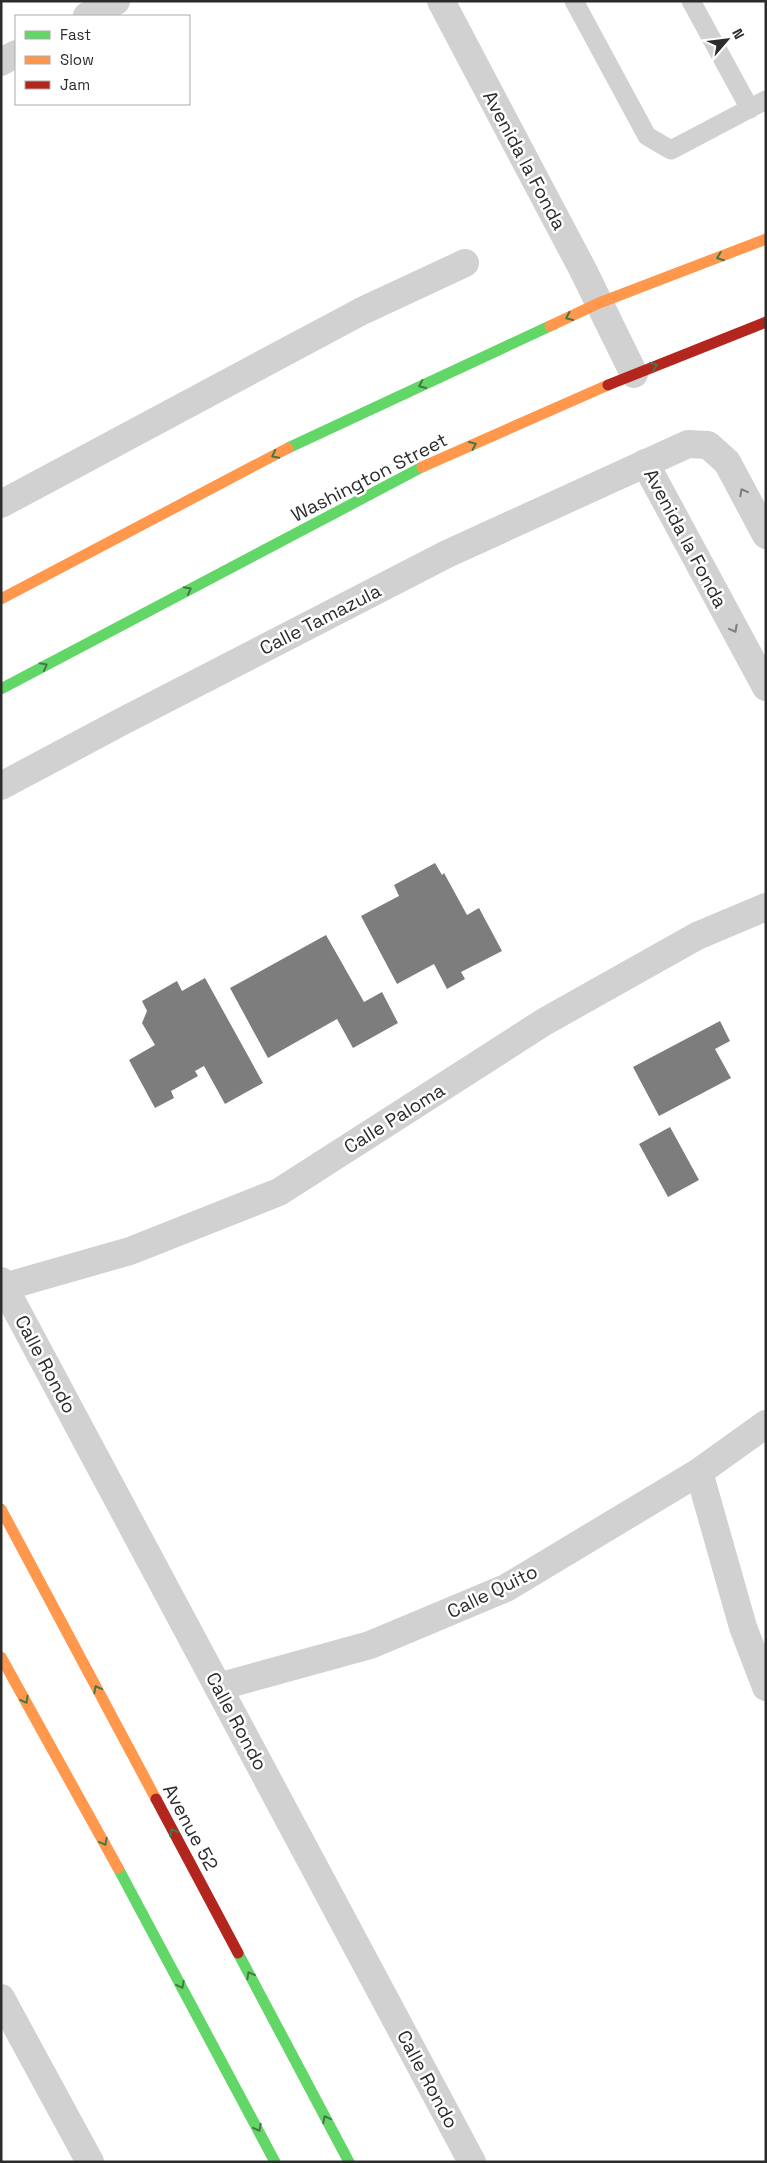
<svg xmlns="http://www.w3.org/2000/svg" width="767" height="2163" font-family="'Space Grotesk',sans-serif">
	<style>
		.building { fill: #7d7d7d }
		.lines { fill: none; stroke-linecap: round; stroke-linejoin: round }
		.lane { stroke: #d1d1d1; stroke-width: 19 }
		.street { stroke: #d1d1d1; stroke-width: 28 }
		.fast { stroke: #63d668; stroke-width: 11 }
		.slow { stroke: #ff974d; stroke-width: 11 }
		.jam { stroke: #b3261e; stroke-width: 11 }
		.oneway { stroke: #457847 }
		.oneway2 { stroke: #7e7e7e }
		.labels { text-anchor: middle; stroke-width: 5; stroke-linejoin: round; paint-order: stroke }
		.street-label { font-size: 19px; fill: #2c2c2c; stroke: #fff }
	</style>
	<rect width="100%" height="100%" fill="#fff"/>
	<!-- building -->
	<g class="building">
		<path d="M435,863L442,875L444,873L467,915L479,908L502,951L461,972L465,979L447,989L434,964L397,984L361,916L399,896L394,885Z"/>
		<path d="M326,935L364,1002L382,992L398,1023L353,1048L337,1019L268,1058L230,988Z"/>
		<path d="M205,978L263,1083L225,1104L204,1066L195,1071L198,1076L171,1091L174,1098L155,1108L129,1060L155,1045L142,1023L147,1011L142,1001L177,981L182,991Z"/>
		<path d="M720,1021L730,1041L715,1049L731,1078L659,1116L633,1067Z"/>
		<path d="M670,1127L699,1180L668,1197L639,1144Z"/>
	</g>
	<g class="lines">
		<!-- lane -->
		<g class="lane">
			<path d="M574,1L647,136L671,150L766,100"/>
			<path d="M691,1L750,109"/>
		</g>
		<!-- street -->
		<g class="street">
			<path d="M441,1L583,270L634,374"/>
			<path d="M87,16L116,1"/>
			<path d="M1,62L16,54"/>
			<path d="M645,463L766,687"/>
			<path d="M1,504L362,311L465,263"/>
			<path d="M1,786L121,722L447,554L688,444L708,445L727,462L766,535"/>
			<path d="M1,1281L472,2162"/>
			<path d="M4,1287L130,1251L279,1192L544,1022L697,936L766,907"/>
			<path d="M699,1472L743,1627L766,1687"/>
			<path d="M218,1687L370,1645L506,1588L699,1472L766,1424"/>
			<path d="M1,1998L90,2162"/>
		</g>
		<!-- fast -->
		<g class="fast">
			<path d="M288,448L550,326"/>
			<path d="M1,689L422,467"/>
			<path d="M118,1868L275,2162"/>
			<path d="M238,1953L349,2162"/>
		</g>
		<!-- slow -->
		<g class="slow">
			<path d="M550,326L599,303L766,239"/>
			<path d="M422,467L608,385"/>
			<path d="M1,599L288,448"/>
			<path d="M1,1509L156,1799"/>
			<path d="M1,1657L118,1868"/>
		</g>
		<!-- jam -->
		<g class="jam">
			<path d="M608,385L766,322"/>
			<path d="M156,1799L238,1953"/>
		</g>
	</g>
	<!-- one-way arrows -->
	<defs><path id="oneway-chevron" d="M-2-3.5L2.5 0L-2 3.5" fill="none" stroke-width="1.6" stroke-linecap="round" stroke-linejoin="round" transform="scale(1.25)"/></defs>
	<g class="oneway">
		<use href="#oneway-chevron" transform="translate(720 257) rotate(159)"/>
		<use href="#oneway-chevron" transform="translate(569 317) rotate(155)"/>
		<use href="#oneway-chevron" transform="translate(654 366) rotate(-21)"/>
		<use href="#oneway-chevron" transform="translate(422 385) rotate(155)"/>
		<use href="#oneway-chevron" transform="translate(473 445) rotate(-24)"/>
		<use href="#oneway-chevron" transform="translate(275 455) rotate(153)"/>
		<use href="#oneway-chevron" transform="translate(188 590) rotate(-28)"/>
		<use href="#oneway-chevron" transform="translate(44 666) rotate(-28)"/>
		<use href="#oneway-chevron" transform="translate(97 1689) rotate(-118)"/>
		<use href="#oneway-chevron" transform="translate(25 1700) rotate(61)"/>
		<use href="#oneway-chevron" transform="translate(173 1832) rotate(-118)"/>
		<use href="#oneway-chevron" transform="translate(104 1842) rotate(62)"/>
		<use href="#oneway-chevron" transform="translate(250 1975) rotate(-118)"/>
		<use href="#oneway-chevron" transform="translate(181 1985) rotate(62)"/>
		<use href="#oneway-chevron" transform="translate(326 2119) rotate(-118)"/>
		<use href="#oneway-chevron" transform="translate(258 2128) rotate(62)"/>
	</g>
	<g class="oneway2">
		<use href="#oneway-chevron" transform="translate(743 492) rotate(-118)"/>
		<use href="#oneway-chevron" transform="translate(734 629) rotate(62)"/>
	</g>
	<g class="labels">
		<!-- street labels -->
		<g class="street-label">
			<text transform="translate(525 160) rotate(62)" y="7">Avenida la Fonda</text>
			<text transform="translate(369 477) rotate(-27)" y="7">Washington Street</text>
			<text transform="translate(686 538) rotate(62)" y="7">Avenida la Fonda</text>
			<text transform="translate(320 619) rotate(-27)" y="7">Calle Tamazula</text>
			<text transform="translate(394 1118) rotate(-32)" y="7">Calle Paloma</text>
			<text transform="translate(46 1364) rotate(62)" y="7">Calle Rondo</text>
			<text transform="translate(492 1591) rotate(-26)" y="7">Calle Quito</text>
			<text transform="translate(237 1721) rotate(62)" y="7">Calle Rondo</text>
			<text transform="translate(191 1827) rotate(62)" y="7">Avenue 52</text>
			<text transform="translate(428 2079) rotate(62)" y="7">Calle Rondo</text>
		</g>
	</g>
	<!-- border -->
	<rect width="767" height="2163" fill="none" stroke="#2c2c2c" stroke-width="5"/>
	<!-- legend -->
	<rect x="15" y="15" width="175" height="90" fill="#ffffff" stroke="#ababab"/>
	<rect x="25" y="31" width="25" height="8" fill="#63d668" stroke="#ababab"/>
	<text x="60" y="40" font-size="15" fill="#2c2c2c">Fast</text>
	<rect x="25" y="56" width="25" height="8" fill="#ff974d" stroke="#ababab"/>
	<text x="60" y="65" font-size="15" fill="#2c2c2c">Slow</text>
	<rect x="25" y="81" width="25" height="8" fill="#b3261e" stroke="#ababab"/>
	<text x="60" y="90" font-size="15" fill="#2c2c2c">Jam</text>
	<!-- north arrow -->
	<g transform="translate(727 40) rotate(62)" stroke="#ffffff" stroke-width="4" paint-order="stroke">
	<path d="M0-4L9 19L0 12L-9 19Z" fill="#2c2c2c"/>
	<text y="-8" font-size="14" font-weight="bold" text-anchor="middle" fill="#2c2c2c">N</text>
	</g>
</svg>
